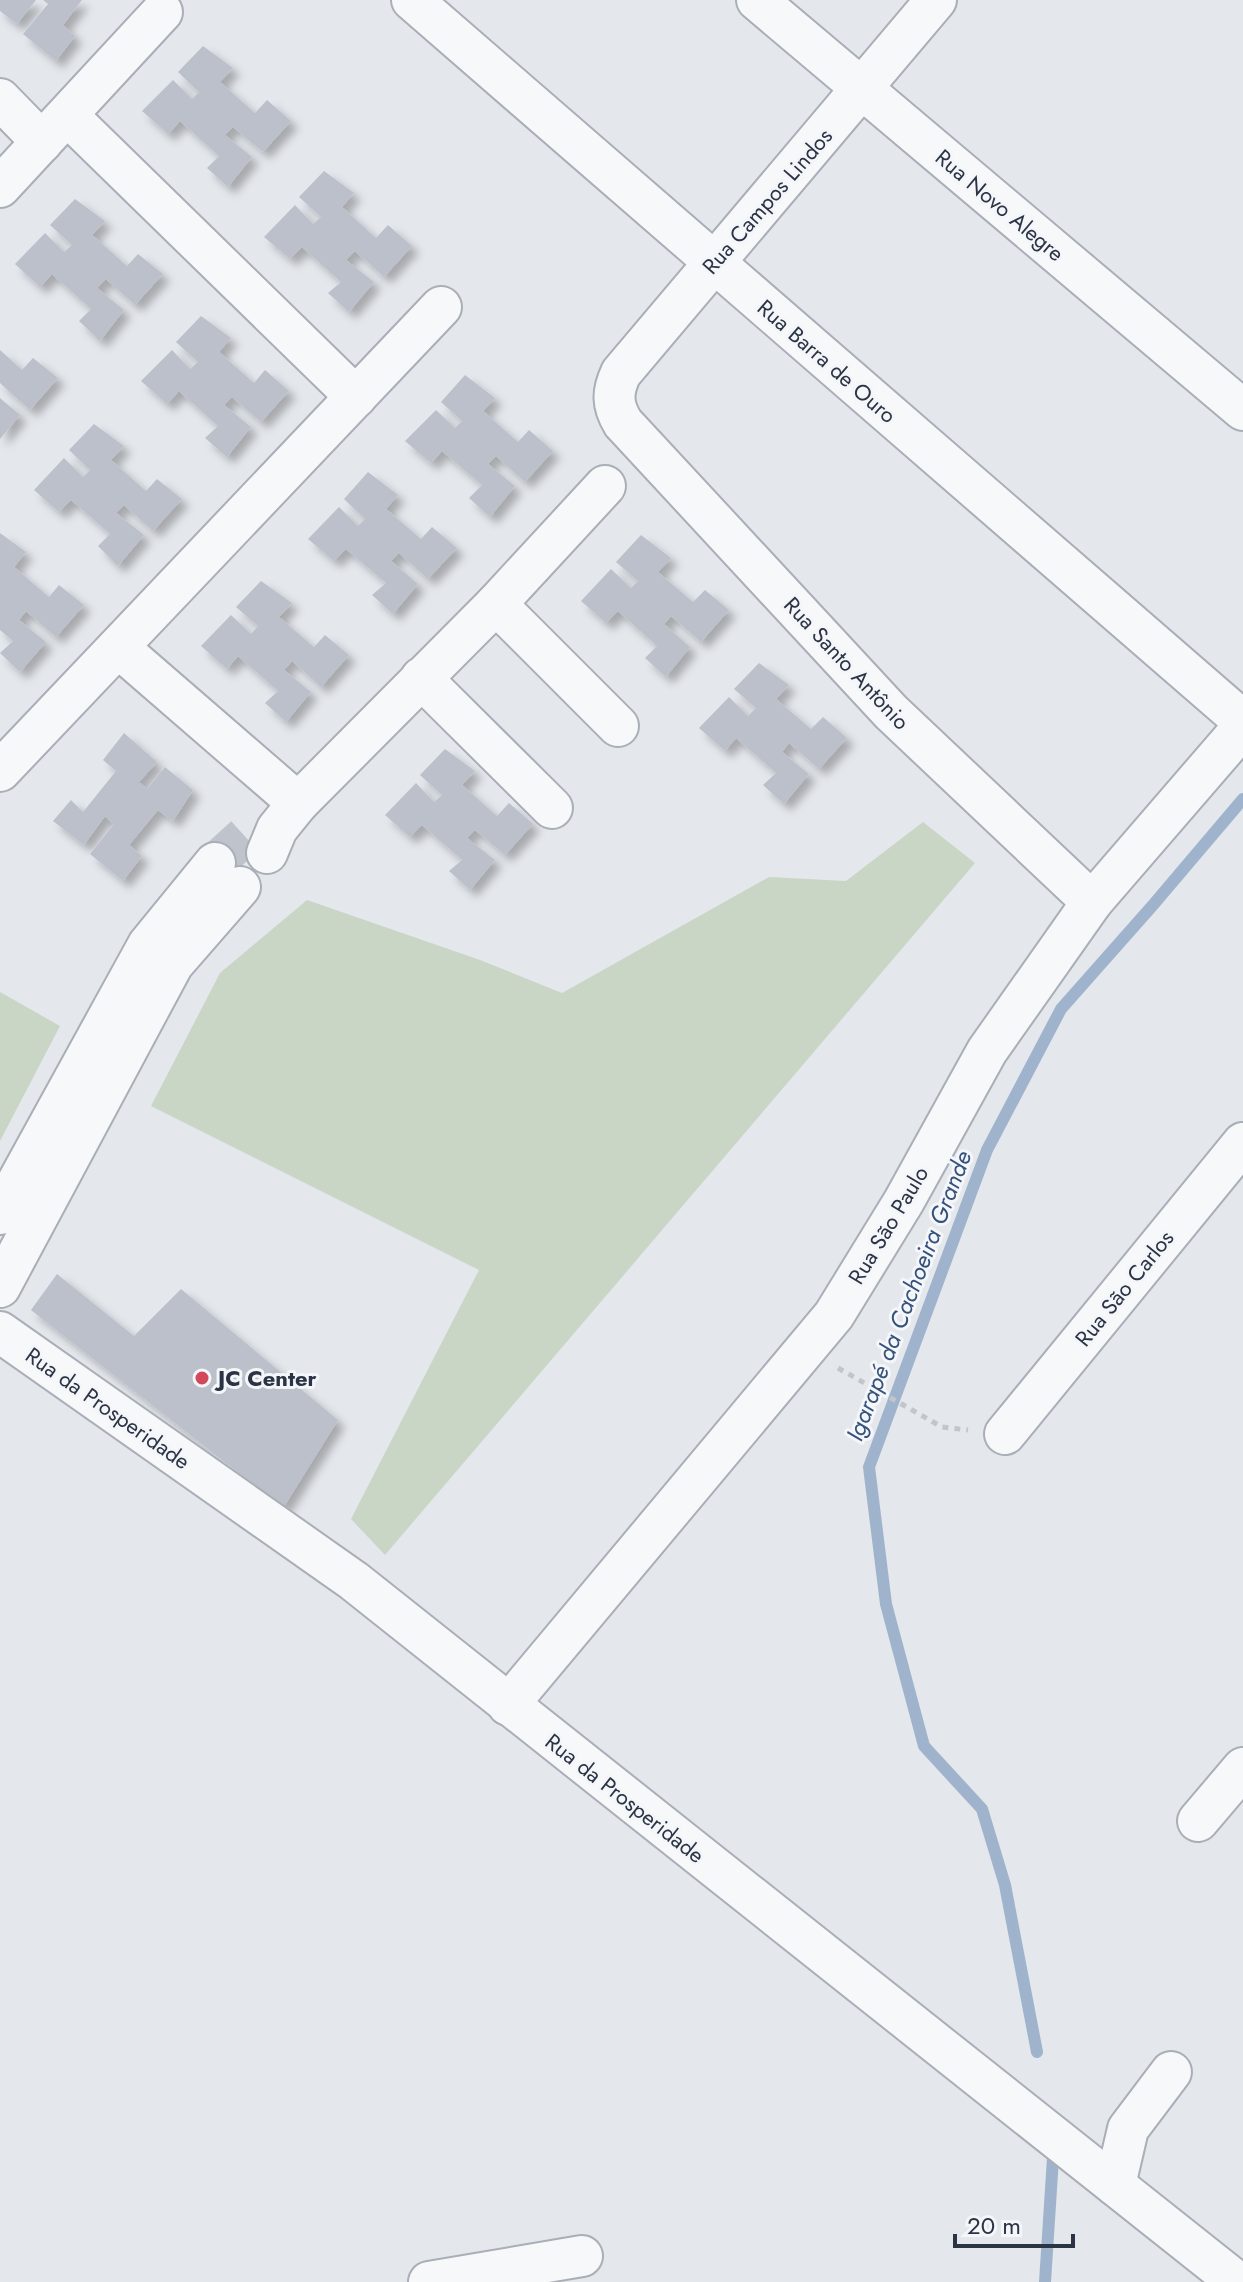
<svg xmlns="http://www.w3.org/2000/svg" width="1243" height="2282" font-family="Jost,sans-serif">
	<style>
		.green { fill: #c9d6c5 }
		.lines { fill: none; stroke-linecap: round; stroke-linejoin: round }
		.stream { stroke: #9fb4cc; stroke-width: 12 }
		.building { fill: #bbc0ca; filter: url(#shadow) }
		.minor-tunnel { stroke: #bfc3cb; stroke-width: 40; stroke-dasharray: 40 20; stroke-linecap: butt }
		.minor-casing { stroke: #a9aeb7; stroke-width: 44 }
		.path { stroke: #c2c5cb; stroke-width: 5; stroke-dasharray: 6 6; stroke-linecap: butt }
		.minor { stroke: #f7f8fa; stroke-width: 40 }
		.poi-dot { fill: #d1495b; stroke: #f4f6f9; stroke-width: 3 }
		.labels { text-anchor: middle; stroke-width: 6; stroke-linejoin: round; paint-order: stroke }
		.street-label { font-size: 22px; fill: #2b3445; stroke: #f4f6f9 }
		.poi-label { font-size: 22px; font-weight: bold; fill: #2b3445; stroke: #f4f6f9; text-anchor: start }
		.water-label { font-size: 24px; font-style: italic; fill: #34527a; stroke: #f4f6f9 }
	</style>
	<defs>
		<filter id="shadow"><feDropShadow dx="7" dy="7" stdDeviation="4" flood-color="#0004"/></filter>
	</defs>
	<rect width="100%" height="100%" fill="#e4e7ec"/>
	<!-- green -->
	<g class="green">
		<path d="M923,822L975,863L385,1555L351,1519L479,1270L151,1106L220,973L307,900L480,960L562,993L769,877L846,881Z"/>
		<path d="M0,992L60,1026L0,1141Z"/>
	</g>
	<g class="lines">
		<!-- stream -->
		<g class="stream">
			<path d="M1037,2052L1005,1885L982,1809L924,1746L886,1604L869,1467L987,1150L1061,1009L1153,905L1243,799"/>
			<path d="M1045,2282L1053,2158"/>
		</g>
	</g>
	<!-- building -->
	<g class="building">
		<path d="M0,0H36L17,24L0,11Z"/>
		<path d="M43,0H82L63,25L75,36L56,61L23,34L48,4Z"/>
		<path d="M203,46L233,68L220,82L255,113L267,100L291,121L263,152L233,127L225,135L252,157L228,187L207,168L219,156L180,121L168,134L142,111L173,80L192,99L199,92L178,72Z"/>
		<path d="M324,171L354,193L342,207L376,238L388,225L412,246L384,277L355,251L346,260L374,282L349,312L328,293L341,282L302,247L290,259L264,237L295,205L313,224L321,217L299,197Z"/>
		<path d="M75,199L105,221L92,235L127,266L138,254L163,274L135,305L106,279L97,288L124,310L100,341L79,321L91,309L52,274L40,287L15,264L45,233L64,252L72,245L50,225Z"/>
		<path d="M201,316L231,338L219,352L254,383L265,370L289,391L261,422L232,397L224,405L251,427L227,457L205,438L218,426L179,391L167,404L141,381L172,350L190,369L198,362L176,342Z"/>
		<path d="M0,350L22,370L33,358L58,378L30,410L0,383Z"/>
		<path d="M465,375L495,398L483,411L518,442L529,430L553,451L525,482L496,456L488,464L515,486L490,517L469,498L482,485L442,451L431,463L405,441L436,410L455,428L462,421L441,402Z"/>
		<path d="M0,398L20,415L0,439Z"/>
		<path d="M94,424L124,446L111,460L146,491L157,479L182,499L153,531L124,505L116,513L144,535L118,566L98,546L110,534L71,500L59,512L34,490L64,458L83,477L90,470L69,450Z"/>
		<path d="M368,472L398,495L386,509L421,539L432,527L457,548L428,579L399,553L391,561L418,584L393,614L372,595L386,583L346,549L334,561L308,539L339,507L358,526L365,519L344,499Z"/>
		<path d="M0,533L26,552L14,567L49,597L59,585L84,605L56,637L26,611L19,620L46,642L20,672L0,653L13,641L0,630Z"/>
		<path d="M641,535L671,558L658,572L693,602L705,590L729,610L701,642L671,616L664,624L690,647L666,677L645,658L657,646L618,611L606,623L581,601L611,569L631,588L638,581L616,562Z"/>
		<path d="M261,581L292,603L279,617L314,647L325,635L349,655L321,687L292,661L284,670L311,692L286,722L265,703L278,691L238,656L227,669L201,646L231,615L251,634L258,626L236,607Z"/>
		<path d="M759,663L789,685L776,699L811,729L823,717L847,738L819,769L789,743L782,752L809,774L784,804L763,785L776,773L736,738L725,751L699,728L729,697L748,716L756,708L734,689Z"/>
		<path d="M124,733L157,762L139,782L147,789L165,767L193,790L173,821L158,810L129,845L142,856L123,881L90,854L114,824L105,816L84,845L53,821L71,800L83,812L116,771L103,760Z"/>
		<path d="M445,749L475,771L462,785L497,816L509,803L533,824L505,855L475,830L467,838L495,860L470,890L449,871L462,860L422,825L410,837L385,815L416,783L434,802L442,795L420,775Z"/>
		<path d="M57,1274L134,1336L181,1289L338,1420L283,1508L31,1310Z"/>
	</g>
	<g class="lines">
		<!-- minor-tunnel -->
		<path class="minor-tunnel" d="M215,863L246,835"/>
		<defs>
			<g id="minor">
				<path d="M412,0L1243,721"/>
				<path d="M757,0L1243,410"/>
				<path d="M936,0L621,373C612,392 612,405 623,423L891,712L1092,902"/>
				<path d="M0,99L42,142"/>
				<path d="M68,116L356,397"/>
				<path d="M0,187L162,12"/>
				<path d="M496,604L618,726"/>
				<path d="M119,648L298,803"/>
				<path d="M421,678L552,808"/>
				<path d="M0,771L441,307"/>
				<path d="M267,853L277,829L298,803L496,604L605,486"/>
				<path d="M0,1214L148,945L215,863"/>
				<path d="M0,1287L173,964L240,887"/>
				<path d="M0,1332L354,1581L1237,2282"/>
				<path d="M1005,1434L1243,1143"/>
				<path d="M508,1705L834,1315L904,1201L987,1051L1092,902L1243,727"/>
				<path d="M1198,1821L1243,1768"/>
				<path d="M1115,2185L1128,2129L1171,2072"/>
				<path d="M429,2282L582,2256"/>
			</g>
		</defs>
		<!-- minor casing -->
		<use href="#minor" class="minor-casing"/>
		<!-- path -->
		<path class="path" d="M838,1368L942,1427L968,1430"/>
		<!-- minor -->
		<use href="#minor" class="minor"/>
	</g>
	<!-- markers -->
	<circle class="poi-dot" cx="202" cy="1378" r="8"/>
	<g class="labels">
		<!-- street labels -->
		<g class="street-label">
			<text transform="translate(767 201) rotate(-49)" y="8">Rua Campos Lindos</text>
			<text transform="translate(1000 205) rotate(40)" y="8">Rua Novo Alegre</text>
			<text transform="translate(827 361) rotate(41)" y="8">Rua Barra de Ouro</text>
			<text transform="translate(847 663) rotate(47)" y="8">Rua Santo Antônio</text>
			<text transform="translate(888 1225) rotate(-59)" y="8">Rua São Paulo</text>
			<text transform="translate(1124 1288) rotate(-51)" y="8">Rua São Carlos</text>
			<text transform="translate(108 1408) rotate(35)" y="8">Rua da Prosperidade</text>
			<text transform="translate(625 1798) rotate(38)" y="8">Rua da Prosperidade</text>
		</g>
		<!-- poi labels -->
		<g class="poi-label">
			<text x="218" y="1386">JC Center</text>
		</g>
		<!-- water labels -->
		<g class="water-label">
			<text transform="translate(909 1296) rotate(-69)" y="8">Igarapé da Cachoeira Grande</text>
		</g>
	</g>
	<!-- scale -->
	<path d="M955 2234v12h118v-12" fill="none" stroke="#2b3445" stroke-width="4"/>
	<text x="967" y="2234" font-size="24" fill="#2b3445" stroke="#f4f6f9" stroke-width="6" paint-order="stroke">20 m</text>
</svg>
